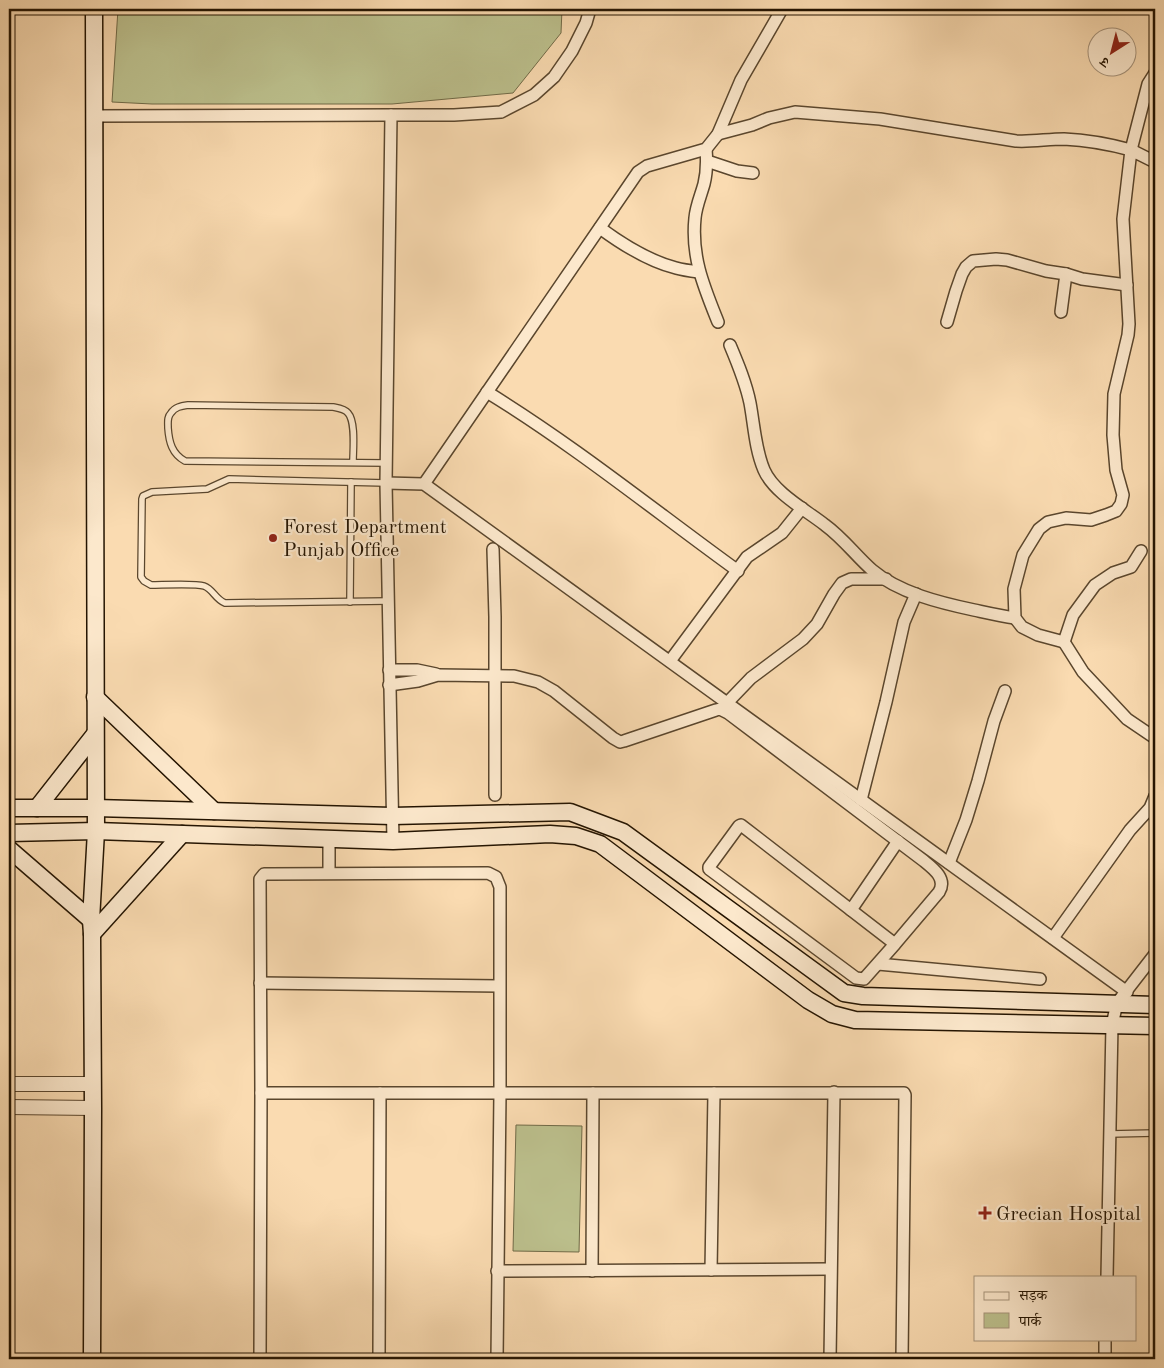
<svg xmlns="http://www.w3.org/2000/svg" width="1164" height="1368" font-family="'Old Standard TT','Noto Serif Devanagari',serif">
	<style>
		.green { fill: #bcc08d; stroke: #706a47 }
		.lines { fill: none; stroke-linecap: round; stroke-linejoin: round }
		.service-casing { stroke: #5a462d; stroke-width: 8 }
		.minor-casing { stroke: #5a462d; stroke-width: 14 }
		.tertiary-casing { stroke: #5a462d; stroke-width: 16 }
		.secondary-casing { stroke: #241401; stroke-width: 19 }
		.service { stroke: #fce8cc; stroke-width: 5.5 }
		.minor { stroke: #fce8cc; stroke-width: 11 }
		.tertiary { stroke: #fce8cc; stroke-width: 14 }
		.secondary { stroke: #fce8cc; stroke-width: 16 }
		.poi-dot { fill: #8f2418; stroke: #fce8cc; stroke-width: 2 }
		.labels { text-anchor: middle; stroke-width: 4.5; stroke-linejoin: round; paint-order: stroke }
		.poi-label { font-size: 20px; fill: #241401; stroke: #fce8cc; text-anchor: start }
	</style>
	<rect width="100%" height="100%" fill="#fadbb1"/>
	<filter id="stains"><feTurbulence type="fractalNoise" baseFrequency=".004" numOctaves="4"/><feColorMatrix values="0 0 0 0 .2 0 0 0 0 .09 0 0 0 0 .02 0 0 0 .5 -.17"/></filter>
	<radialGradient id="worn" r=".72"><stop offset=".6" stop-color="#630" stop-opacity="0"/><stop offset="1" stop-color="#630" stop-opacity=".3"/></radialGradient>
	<!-- green -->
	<g class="green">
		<path d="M118,9H562L561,33L513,93L392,104H152L112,102Z"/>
		<path d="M516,1125L582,1126L579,1252L513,1251Z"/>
	</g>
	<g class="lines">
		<defs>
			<g id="service">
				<path d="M353,462C353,450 356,422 348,413C345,409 338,408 333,407L188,405C181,406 175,407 171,413C167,417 168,422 168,428C169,442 172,454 185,461L386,463"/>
				<path d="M386,483L229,479L207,489L152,492L143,496L142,499L141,577L144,581L151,585C162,585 195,583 204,586C213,589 215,599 225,603L388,601"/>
				<path d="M350,602L351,482"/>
				<path d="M1110,1134L1155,1133"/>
			</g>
			<g id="minor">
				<path d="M391,115L386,483L393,841"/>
				<path d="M94,116L391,115H454L501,112L534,95L554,77L572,51L586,23L590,9"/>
				<path d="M718,134L752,125L769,118L795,112L880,119L1016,141C1032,142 1048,139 1064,139C1086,140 1109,144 1131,150L1148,84L1155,73"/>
				<path d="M706,149C707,161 707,172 704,184C701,195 696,206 695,218C691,257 704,287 718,322"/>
				<path d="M707,161L737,171L753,173"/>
				<path d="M600,228C623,245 648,261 676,268C683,270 691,271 699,272"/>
				<path d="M1061,312L1066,274"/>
				<path d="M947,322L956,291L962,274L966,267L973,261L996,259L1007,260L1046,271L1066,274L1082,279L1127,285"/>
				<path d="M730,345C738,364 746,383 750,403C754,424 755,449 764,470C774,493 806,510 825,525C843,538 856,556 872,570C899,593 941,603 974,610C988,613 1001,616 1015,618"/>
				<path d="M487,392C575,446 655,511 738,571"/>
				<path d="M386,483L424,484L1127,992"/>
				<path d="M424,484L638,172L647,166L706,149L718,134L741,80L782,9"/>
				<path d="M493,549L495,617V795"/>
				<path d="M1141,551L1131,567L1113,573L1095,585L1073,615L1064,642L1038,635L1022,627L1015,618L1014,589L1023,555L1039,529L1048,522L1066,518L1091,520L1106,515L1116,511L1121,504L1123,495L1116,470L1113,435L1114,394L1128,335L1129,324L1123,219L1131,150L1155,162"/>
				<path d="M1064,642L1083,672L1127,719L1155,738"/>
				<path d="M670,661L747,557L782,533L802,508"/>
				<path d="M389,670H417L436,674"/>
				<path d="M389,685L418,681L438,675L514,676L538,682L554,691L613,738L620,742L624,741L716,710L720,709L728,713L924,861C934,869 947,879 939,892L895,944L741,825L739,826L709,867V869L856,978L864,979L895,944"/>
				<path d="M727,703L751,678L803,639L817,624L834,594L842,583L851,579H886"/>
				<path d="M861,800L886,702L904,622L916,594"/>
				<path d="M329,839V873"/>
				<path d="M949,863L966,820L978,781L994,721L1005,691"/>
				<path d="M851,910L898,841"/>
				<path d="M1053,938L1130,830L1150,808L1155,796"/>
				<path d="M878,964L1040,979"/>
				<path d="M260,983L499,986"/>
				<path d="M261,1093H904L905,1095L902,1359"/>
				<path d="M711,1270L714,1093"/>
				<path d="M497,1271L830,1269"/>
				<path d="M592,1271L593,1093"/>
				<path d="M1107,1277L1112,1025L1117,1003L1155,954"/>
				<path d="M260,1359L261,1093L260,879L264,874H270L488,873L496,877L500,887V1093L497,1359"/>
				<path d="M379,1359L380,1093"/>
				<path d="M830,1359L834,1092"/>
				<path d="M1105,1359V1339"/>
			</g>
			<g id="tertiary">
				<path d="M9,1084H93"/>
				<path d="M9,1107L93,1108"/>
			</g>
			<g id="secondary">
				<path d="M95,697L214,811"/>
				<path d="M9,808H95L392,816L570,812L623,832L844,993L863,996L1155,1005"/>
				<path d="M37,808L95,734"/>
				<path d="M9,833L96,831L393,841L550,834L576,836L600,844L808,1000L832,1014L855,1020L1155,1026"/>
				<path d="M9,849L91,920"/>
				<path d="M92,934L182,834"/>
				<path d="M92,1359L93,1108L92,934L91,920L96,831L94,9"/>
			</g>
		</defs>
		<!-- service casing -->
		<use href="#service" class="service-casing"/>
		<!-- minor casing -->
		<use href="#minor" class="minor-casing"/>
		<!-- tertiary casing -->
		<use href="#tertiary" class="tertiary-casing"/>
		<!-- secondary casing -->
		<use href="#secondary" class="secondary-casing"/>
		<!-- service -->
		<use href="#service" class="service"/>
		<!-- minor -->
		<use href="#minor" class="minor"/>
		<!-- tertiary -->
		<use href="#tertiary" class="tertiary"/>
		<!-- secondary -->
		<use href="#secondary" class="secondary"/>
	</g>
	<!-- markers -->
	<g class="poi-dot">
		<circle cx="273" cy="538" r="5"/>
		<path d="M982.5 1205.5h5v5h5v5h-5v5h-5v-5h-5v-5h5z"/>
	</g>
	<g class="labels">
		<!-- poi labels -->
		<g class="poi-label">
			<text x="283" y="533">Forest Department<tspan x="283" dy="23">Punjab Office</tspan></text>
			<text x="996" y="1220">Grecian Hospital</text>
		</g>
	</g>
	<!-- margin -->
	<rect width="1164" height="1368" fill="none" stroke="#fadbb1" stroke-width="30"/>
	<rect x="10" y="10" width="1144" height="1348" fill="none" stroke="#241401" stroke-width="2.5"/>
	<rect x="15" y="15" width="1134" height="1338" fill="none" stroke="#241401"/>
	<!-- legend -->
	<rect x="974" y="1276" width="162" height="65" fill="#fce8cc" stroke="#a6937b"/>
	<rect x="984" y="1292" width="25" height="8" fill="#fce8cc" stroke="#a6937b"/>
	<text x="1019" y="1300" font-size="15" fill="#241401">सड़क</text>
	<rect x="984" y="1313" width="25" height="15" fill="#bcc08d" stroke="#a6937b"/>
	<text x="1019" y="1326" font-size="15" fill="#241401">पार्क</text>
	<!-- north arrow -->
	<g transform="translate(1112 52) rotate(216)"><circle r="24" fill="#fce8cc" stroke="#a6937b"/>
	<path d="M0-4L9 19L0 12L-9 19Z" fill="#8f2418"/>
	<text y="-8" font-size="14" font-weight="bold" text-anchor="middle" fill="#241401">उ</text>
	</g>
	<rect width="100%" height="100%" filter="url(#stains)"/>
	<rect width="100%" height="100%" fill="url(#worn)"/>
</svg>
